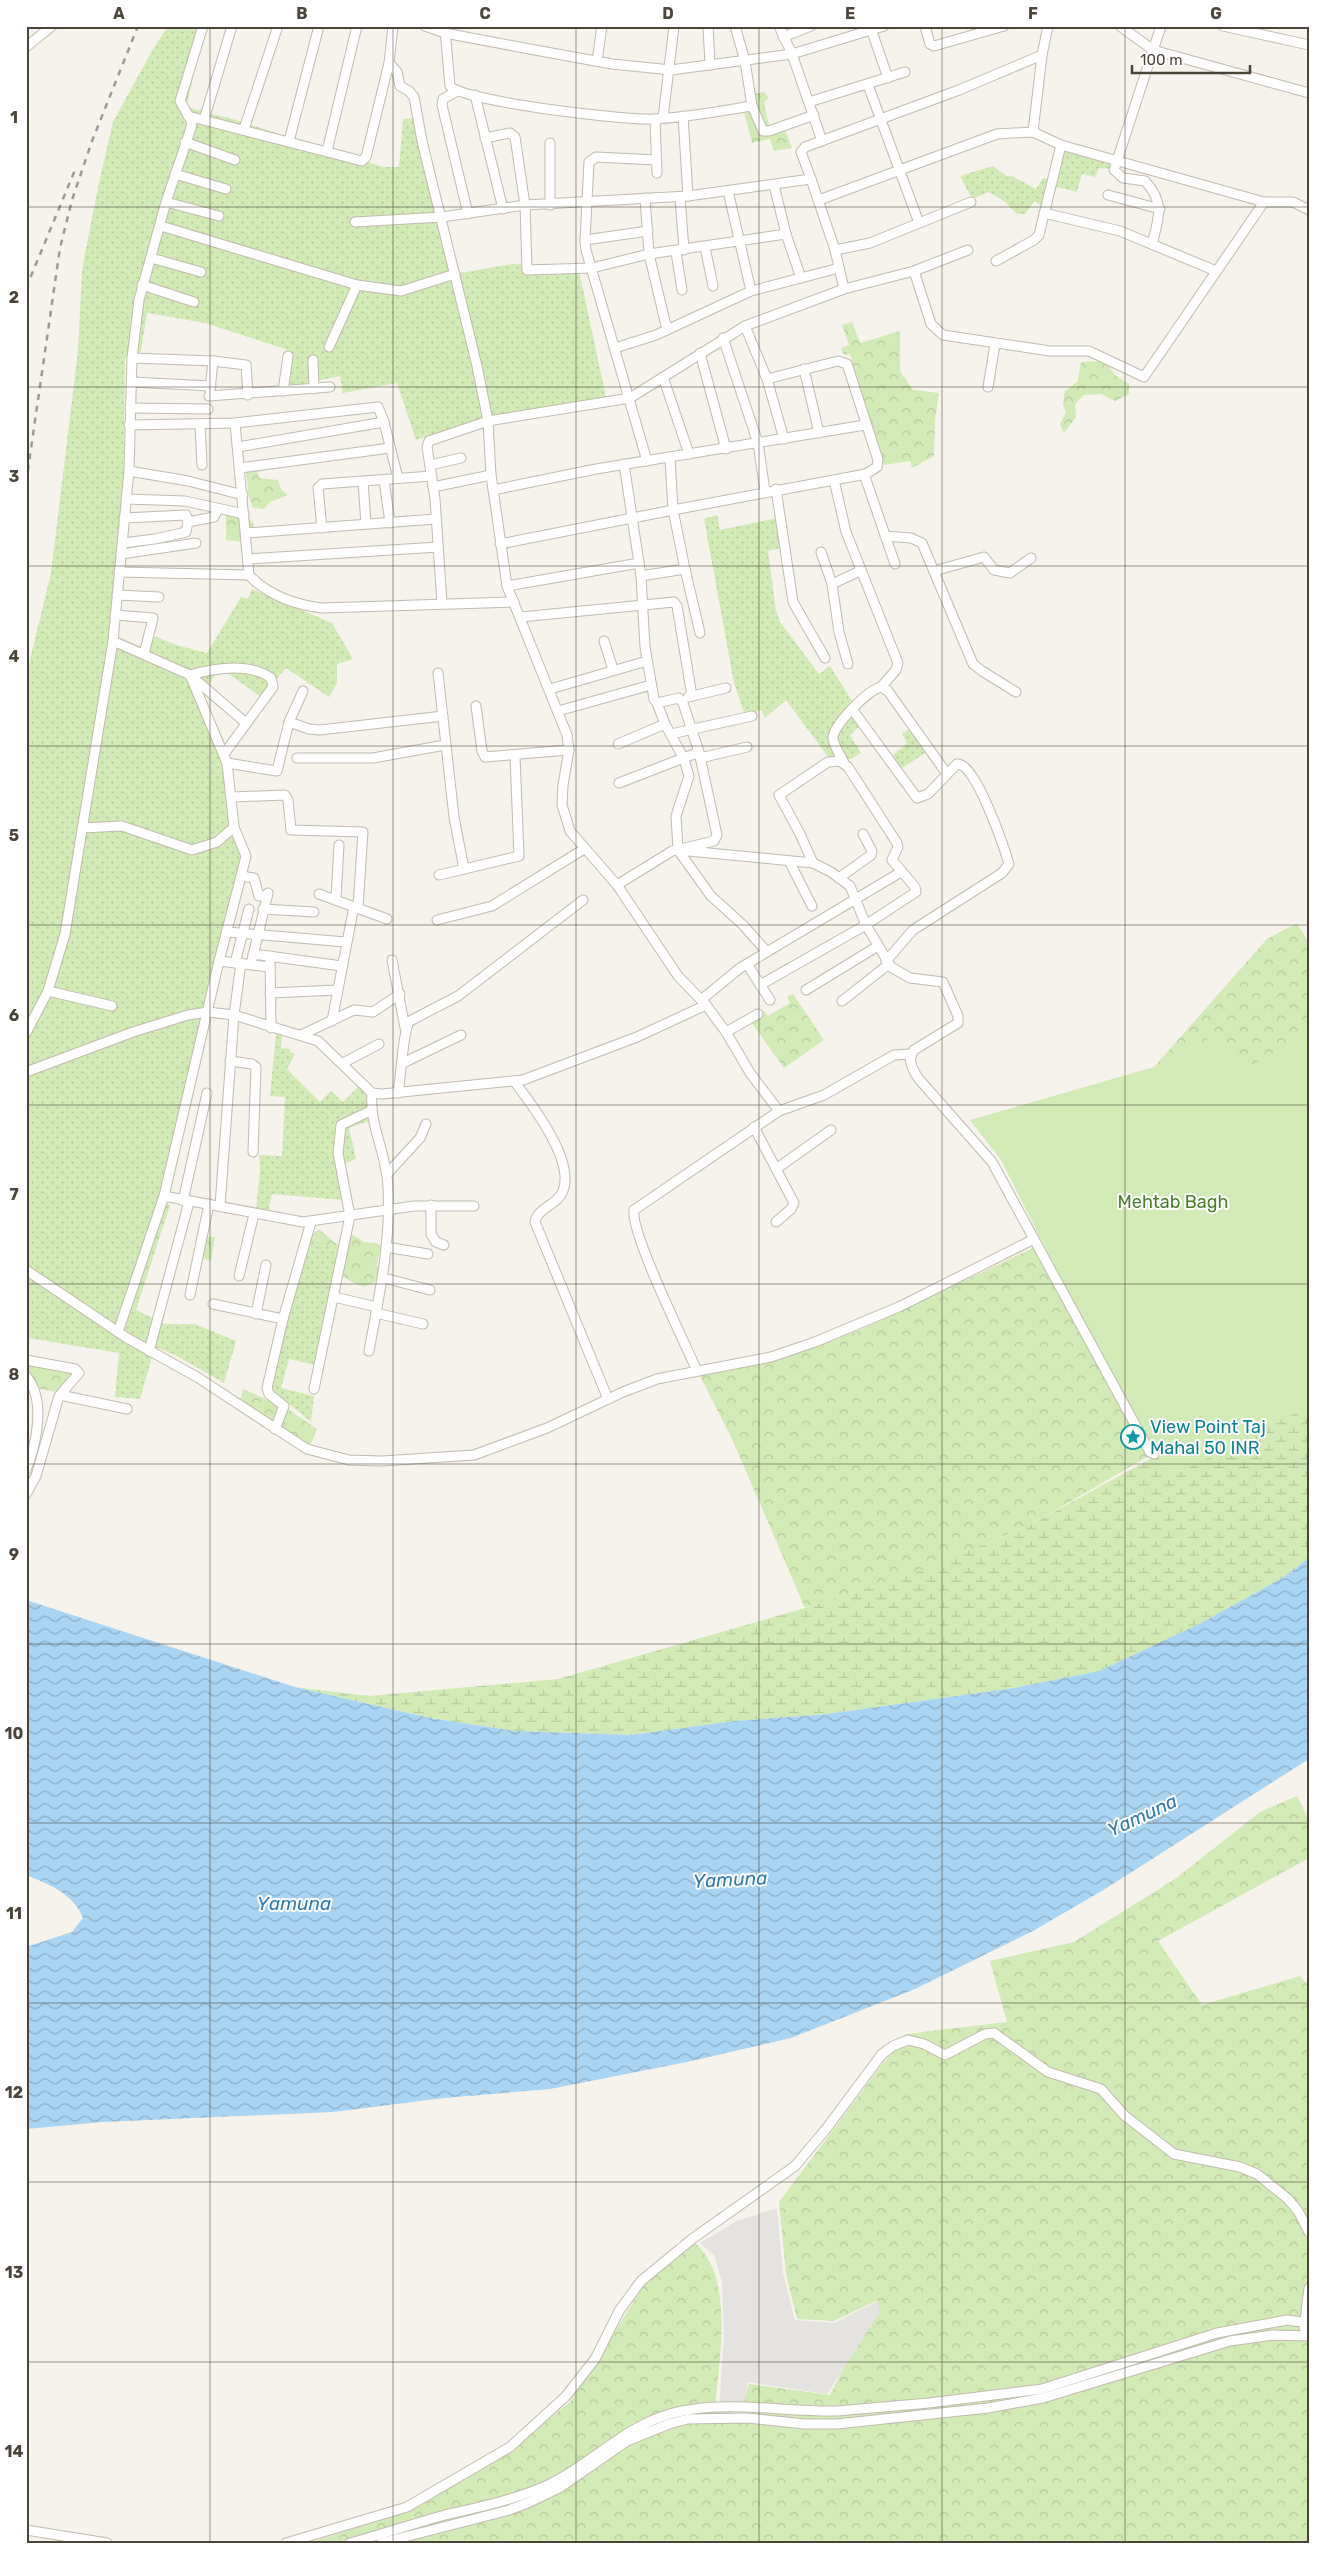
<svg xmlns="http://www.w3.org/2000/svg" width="1335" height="2569" font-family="Rubik,sans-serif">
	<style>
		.grass { fill: url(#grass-dots) }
		.forest { fill: url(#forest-crowns) }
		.wetland { fill: url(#wetland-marsh) }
		.garden { fill: #d2eab5 }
		.parking { fill: #e5e3e0 }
		.water { fill: url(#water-waves) }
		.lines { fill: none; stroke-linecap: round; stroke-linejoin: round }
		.minor-casing { stroke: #c2bbae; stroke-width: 11 }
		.minor { stroke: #fff; stroke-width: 9 }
		.rail { stroke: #9a9a9a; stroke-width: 2.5; stroke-dasharray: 6 6; stroke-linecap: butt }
		.grid { fill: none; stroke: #4b4439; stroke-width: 1; stroke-opacity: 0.55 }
		.labels { text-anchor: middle; stroke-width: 4; stroke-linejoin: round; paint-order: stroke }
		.park-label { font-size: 18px; fill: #4a7f2a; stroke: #fff }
		.culture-label { font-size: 18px; fill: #0d838f; stroke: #fff; text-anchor: start }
		.water-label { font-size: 19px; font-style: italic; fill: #2e7ab2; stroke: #fff }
		.neatline { fill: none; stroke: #4b4439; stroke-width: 2 }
		.grid-label { font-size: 16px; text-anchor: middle; font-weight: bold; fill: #4b4439 }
	</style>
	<defs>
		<pattern id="grass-dots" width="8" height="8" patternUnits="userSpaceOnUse" patternTransform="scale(1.25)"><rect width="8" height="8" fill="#d2eab5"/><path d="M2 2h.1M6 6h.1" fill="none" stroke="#b6ca9c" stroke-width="1.8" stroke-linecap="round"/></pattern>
		<pattern id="forest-crowns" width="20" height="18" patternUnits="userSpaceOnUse" patternTransform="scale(1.25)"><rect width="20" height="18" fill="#d2eab5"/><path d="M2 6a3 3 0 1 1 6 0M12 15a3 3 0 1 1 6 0" fill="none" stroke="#b6ca9c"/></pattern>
		<pattern id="wetland-marsh" width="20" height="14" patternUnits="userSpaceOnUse" patternTransform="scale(1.25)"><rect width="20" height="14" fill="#d2eab5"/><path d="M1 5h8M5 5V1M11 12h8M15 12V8" fill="none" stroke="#b6ca9c"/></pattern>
		<pattern id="water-waves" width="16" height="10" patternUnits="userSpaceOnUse" patternTransform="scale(1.25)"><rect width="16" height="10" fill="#a9d4f2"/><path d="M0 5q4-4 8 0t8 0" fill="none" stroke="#8caec5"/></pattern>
	</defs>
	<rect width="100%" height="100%" fill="#f6f3ec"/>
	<!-- grass -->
	<g class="grass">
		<path d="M168,26H205L191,75L192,83L186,107L236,120L383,167H399L403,119L417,118L450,269L461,273L512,264L578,266L606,397L495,415L416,440L397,383L343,393L340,376L288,387L291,351L205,323L147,313L141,351L125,358L123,500L110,633L148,650L154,636L176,645L207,653L241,597L248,599L252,589L332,623L353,659L337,664V683L329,697L286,668L261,697L229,674H216L202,695L229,762L237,826L248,856L165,1203L170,1205L136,1310L165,1324H195L236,1341L224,1383L175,1355L155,1347L140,1399L115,1397L119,1353L28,1338L26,1335V1274L31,1268L26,1263V676L51,573L78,351L82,270L98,187L113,122L153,49Z"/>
		<path d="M1063,149L1110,161V169L1099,168L1095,177L1082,174L1077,192L1048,185L1042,206L1034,201L1025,214H1017L1004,201L989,192L972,199L960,176L993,166L1008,177L1010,175L1036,189L1043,178L1055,180Z"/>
		<path d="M717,515L720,530L777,518L781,548L768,551L776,611L780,622L819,674L830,666L865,721L850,735L861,753L851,759L829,758L786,700L765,718L762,710L745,715L734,683L704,519Z"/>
		<path d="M911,728L928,751L901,769L893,755L907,743L902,734Z"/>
		<path d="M276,1033L282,1034L281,1048L291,1049L290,1052L295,1054L287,1069L320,1102L331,1091L343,1102L358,1087L369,1098V1121L349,1128L356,1159L337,1167L342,1200L272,1194L268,1212L256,1210L260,1170L259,1155L282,1156L285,1097L270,1096Z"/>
		<path d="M311,1235L335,1251L338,1270L316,1365L289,1359L281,1388L314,1396L311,1422L270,1388L304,1255Z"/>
	</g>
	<!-- forest -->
	<g class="forest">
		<path d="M764,92L769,98L764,102L769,125L776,132L785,130L792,148L774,151L770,139L752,143L744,112L756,109L753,94Z"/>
		<path d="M852,322L860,343L900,331V371L913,390L939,393L935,420L934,456L912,468L910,461L884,465L869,423L850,354L844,355L841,348L849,345L842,325Z"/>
		<path d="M1105,361L1115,375L1129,384V394L1115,401L1101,394L1084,395L1075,404L1076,417L1064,433L1060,424L1066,413L1063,404L1065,391L1078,381L1081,362Z"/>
		<path d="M257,470L259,478L278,480L281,489L288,495L270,502L264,509L253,508L249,498L246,471Z"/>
		<path d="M226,514L248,516L254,525L250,537L243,542L226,540Z"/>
		<path d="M1297,923L1309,943V1036L1242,1071L1220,1033L1154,1067L1267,939Z"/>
		<path d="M793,994L824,1040L784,1068L751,1022L765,1011L768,1016L790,1003L787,997Z"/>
		<path d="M319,1230C328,1235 332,1242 340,1246L350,1235H353L364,1242L376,1243L381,1246L377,1264L379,1274L375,1282L364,1287C346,1281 330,1270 335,1251L311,1235Z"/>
		<path d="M205,1236L215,1237L211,1261L201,1258Z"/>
		<path d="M1033,1248L1147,1457L1030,1525L915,1573L805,1608L733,1441L699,1374L781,1359L860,1330Z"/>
		<path d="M26,1356L49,1359V1370L72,1373L57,1392L29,1387L26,1382Z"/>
		<path d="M243,1389L288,1409L317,1429L310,1446L240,1401Z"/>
		<path d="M1297,1796L1309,1820V1858L1158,1941L1202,2005L1300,1976L1309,1986V2543H309L418,2507L510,2451L571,2401L649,2277L695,2243C735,2277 719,2361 715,2408L739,2415L749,2384L830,2395L878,2300L834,2321L797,2319L786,2274L779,2202L905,2034L1007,2022L990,1961L1074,1942L1175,1879L1260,1812Z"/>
	</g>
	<!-- wetland -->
	<path class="wetland" d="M1309,1381V1558L1284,1577L1199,1624L1099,1671L1014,1688L827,1714L734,1721L631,1735L515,1731L430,1718L295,1687L369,1696L558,1679L805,1608L915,1573L1030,1525L1161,1453Z"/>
	<!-- garden -->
	<path class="garden" d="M1220,1033L1242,1071L1309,1036V1406L1169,1478L1063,1283L1001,1160L970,1120L1154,1067Z"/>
	<!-- parking -->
	<path class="parking" d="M777,2208L783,2273L795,2320L834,2323L878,2301L880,2312L827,2394L748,2382L743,2410H719L724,2336L722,2282L714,2255L700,2243L737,2221Z"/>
	<!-- water -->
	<path class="water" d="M1309,1558V1759L1105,1889L1033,1931L915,1989L791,2038L687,2062L550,2089L444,2098L333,2112L103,2122L26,2129V1947L72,1932L83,1918C74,1894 49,1884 26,1875V1600L295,1687L430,1718L515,1731L631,1735L734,1721L827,1714L1014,1688L1099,1671L1199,1624L1284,1577Z"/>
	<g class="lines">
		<defs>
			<g id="minor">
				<path d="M425,26L445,33L535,50L612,64L671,70L792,54L884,26"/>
				<path d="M708,26L710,65"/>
				<path d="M735,26L745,61L752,106L763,131H769L814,115"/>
				<path d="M779,26L792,54L822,141"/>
				<path d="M870,26L888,78"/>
				<path d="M925,26L930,44L934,46L1004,26"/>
				<path d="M1120,26L1153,50L1309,93"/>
				<path d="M1223,26L1309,45"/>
				<path d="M445,29L450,86C465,102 629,121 657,119C689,117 721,111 752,106"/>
				<path d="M783,37L811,26"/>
				<path d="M26,47L52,26"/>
				<path d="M597,61L602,26"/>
				<path d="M389,63L397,72L400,86L409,91L414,97L422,141L477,366L488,421L491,475L507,586L567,735L569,750L563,785L562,805L570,831L617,885L678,976L706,1005L726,1032L758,1014"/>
				<path d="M868,85L919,223"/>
				<path d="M457,91L443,99L442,105L468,214"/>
				<path d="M475,95L503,209"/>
				<path d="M809,102L905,72"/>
				<path d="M188,116L362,161L366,157L389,63L393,26"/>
				<path d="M683,116L688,196"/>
				<path d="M663,118L674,26"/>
				<path d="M655,119L657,173"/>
				<path d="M204,120L232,26"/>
				<path d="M244,129L278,26"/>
				<path d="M1033,132L1042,55"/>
				<path d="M485,138L510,133L515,137L525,205L527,270L592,268L649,254L786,234"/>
				<path d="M289,141L319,26"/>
				<path d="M185,142L235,160"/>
				<path d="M550,143V205"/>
				<path d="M327,151L357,26"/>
				<path d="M175,174L226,189"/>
				<path d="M811,179L835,250L844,289"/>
				<path d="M774,185L786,234L801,278"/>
				<path d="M728,191L751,291"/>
				<path d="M1108,195L1160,209"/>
				<path d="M680,197L684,250"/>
				<path d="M645,198L649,254L667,330"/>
				<path d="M819,200L997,134L1033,132L1061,145L1264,202H1293L1309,210"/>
				<path d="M166,202L219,216"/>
				<path d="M1044,213L1120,231L1216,271"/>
				<path d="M355,222L442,217L525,205L688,196L811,179L801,152L805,147L959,90L1042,55L1048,26"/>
				<path d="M161,226L357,285L401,291L455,274"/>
				<path d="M585,240L648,231"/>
				<path d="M1152,244C1159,218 1165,202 1145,181L1123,178L1114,170L1161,26"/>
				<path d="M705,247L713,286"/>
				<path d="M835,250L870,243L971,202"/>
				<path d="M676,252L682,290"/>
				<path d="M151,258L201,272"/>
				<path d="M996,261L1034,240L1039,235L1061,145"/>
				<path d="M914,271L931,324L943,335L1050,351H1089L1144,377L1264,202"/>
				<path d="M142,285L194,302"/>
				<path d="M745,326L767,379L784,439"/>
				<path d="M723,338L758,443L765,491"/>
				<path d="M329,347L357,285"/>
				<path d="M615,348L656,335L751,291L839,268"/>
				<path d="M700,353L726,449"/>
				<path d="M132,358L213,361L246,365L248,395"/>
				<path d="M313,360L314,389"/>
				<path d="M804,369L819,433"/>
				<path d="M663,377L689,454"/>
				<path d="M132,382L211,386"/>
				<path d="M988,387L995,344"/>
				<path d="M210,390L213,361"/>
				<path d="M283,391L288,356"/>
				<path d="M209,396L330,387"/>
				<path d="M130,408L208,409"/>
				<path d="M235,423L249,575"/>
				<path d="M129,425L235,423L378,407L384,422L398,478"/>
				<path d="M200,425L202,465"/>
				<path d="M238,447L384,422"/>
				<path d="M670,458L673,510L866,474L877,467L878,460L847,364L838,361L767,379"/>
				<path d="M647,461L586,250L585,240L589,162L596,157L656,160"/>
				<path d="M430,465L461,458"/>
				<path d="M240,468L390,448"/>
				<path d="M129,471L188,481L243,495"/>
				<path d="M864,474L895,564"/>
				<path d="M384,480L390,523"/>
				<path d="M834,480L846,532L898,663L896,670L881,687"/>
				<path d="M363,481L366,524"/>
				<path d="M433,487L491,475"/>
				<path d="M776,489L793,602L825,658"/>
				<path d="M493,490L596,469L865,425"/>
				<path d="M126,499L185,501L244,514"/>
				<path d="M188,522L214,517L218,509"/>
				<path d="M322,528L318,488L322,484L432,476"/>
				<path d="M246,533L436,519"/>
				<path d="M885,536L911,538L922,543L973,664L982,671L1016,692"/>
				<path d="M123,543L155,539L186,532L188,522L186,515L124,518"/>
				<path d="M500,544L673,510L685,569"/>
				<path d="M821,552L832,584"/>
				<path d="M121,554L196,543"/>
				<path d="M248,559L438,547"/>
				<path d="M934,571L984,557L994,570L1010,573L1031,558"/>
				<path d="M119,572L249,575C267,595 296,605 322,608L514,602"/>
				<path d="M641,576L685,569L700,633"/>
				<path d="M507,586L639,563"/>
				<path d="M117,595L159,597"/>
				<path d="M442,603L435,499L427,447L429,441L488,421L630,398L745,326L844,289L914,271L968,250"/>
				<path d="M115,615L153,618L144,654"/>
				<path d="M521,617L674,602L677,606L692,696"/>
				<path d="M113,641L190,675L246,723"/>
				<path d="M604,641L613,669"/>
				<path d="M848,664L839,632L832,584L860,571"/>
				<path d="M438,673L454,817L464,869"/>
				<path d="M190,675C215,668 248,662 271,678L273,687L224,754"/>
				<path d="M550,689L647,661"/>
				<path d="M688,697L726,688"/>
				<path d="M476,706L482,751L485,757L569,750"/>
				<path d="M852,709L917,798L928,794L957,764C975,761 1004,847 1009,864L1002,873L913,930L886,961"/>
				<path d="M558,711L651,685"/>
				<path d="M289,722L309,729L320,730L443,716"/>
				<path d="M665,724L684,759L689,776L676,816L678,850L711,896L743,925L767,952"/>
				<path d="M671,734L752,716"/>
				<path d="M618,744L665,724L657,703"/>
				<path d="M297,758H373L445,745"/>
				<path d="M700,758L747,747"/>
				<path d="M227,763L277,771L289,722L303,691"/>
				<path d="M844,763C841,756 833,745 833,738C834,724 868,690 881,687L888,691L947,774"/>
				<path d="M619,783L699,752"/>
				<path d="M232,797L285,795L288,800L291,830L363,832L358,907"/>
				<path d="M82,828L122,826L192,850L217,842L234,827L227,763L190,675"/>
				<path d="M678,850L813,863L831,872L850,886L866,925L891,967L910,978L943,982L958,1016V1023L914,1050C907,1060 912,1068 918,1078L992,1162L1150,1452L1154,1454"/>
				<path d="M789,861L812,906"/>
				<path d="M439,875L519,856L515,756"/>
				<path d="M241,876L254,878L259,896H267"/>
				<path d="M839,878L871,855L872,851L863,834"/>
				<path d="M617,885L672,851L714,841L717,835L699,752L683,703L679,698L657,703L654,699L645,647L641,576L624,464"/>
				<path d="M319,894L387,919"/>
				<path d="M336,899L339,845"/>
				<path d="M263,909L314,912"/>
				<path d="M437,920L492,906L584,849"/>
				<path d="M227,932L346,942"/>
				<path d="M253,954L342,966"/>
				<path d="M270,956L271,1028"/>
				<path d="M392,960L405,1028"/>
				<path d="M219,961L270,967"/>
				<path d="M235,963L249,909"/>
				<path d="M251,964L268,893"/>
				<path d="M747,964L770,1000"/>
				<path d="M760,985L864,926L916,892L915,887L892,860L898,847L897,843L848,767L840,761L828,762L779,795L800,834L813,863"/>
				<path d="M806,990L878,946"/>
				<path d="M48,991L112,1006"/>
				<path d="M270,993L337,990"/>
				<path d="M701,1000L740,968L901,872"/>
				<path d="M842,1001L889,964"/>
				<path d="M332,1021L354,906"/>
				<path d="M726,1032L750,1073L779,1111"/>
				<path d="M26,1033L48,991L65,934L113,641L129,471L132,358L139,300L166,202L191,128L192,122L180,101L203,26"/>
				<path d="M301,1035L354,1010L373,1012L400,994"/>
				<path d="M230,1061L252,1064L256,1067L253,1152"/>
				<path d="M343,1063L379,1044"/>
				<path d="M403,1063L461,1035"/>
				<path d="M26,1072L133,1032L188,1015L208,1012L234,1015L318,1041L372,1093L382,1094L523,1080L637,1037L706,1005"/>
				<path d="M514,1081C532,1105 575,1160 563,1191C558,1205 538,1207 535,1222L608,1399"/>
				<path d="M398,1093C401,1078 403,1028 410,1021L458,996L583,900"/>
				<path d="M754,1127L794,1203L791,1209L776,1222"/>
				<path d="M776,1169L831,1130"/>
				<path d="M387,1174L420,1138L426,1124"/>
				<path d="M164,1196L303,1222L414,1206H474"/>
				<path d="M183,1201L207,1093"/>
				<path d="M431,1205V1234L436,1242L444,1245"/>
				<path d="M220,1206L234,1015L241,963"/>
				<path d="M386,1247L428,1254"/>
				<path d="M26,1270L127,1338L197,1377L307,1449L349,1460L382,1461L474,1455L547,1428L623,1392L657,1379L771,1357L815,1342L901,1306L1034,1239"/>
				<path d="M239,1276L254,1214"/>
				<path d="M384,1278L430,1290"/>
				<path d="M190,1295L209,1204"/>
				<path d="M334,1297L377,1307"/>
				<path d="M213,1304L283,1319"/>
				<path d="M376,1313L423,1324"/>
				<path d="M256,1314L266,1265"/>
				<path d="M118,1332L164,1196L219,961L241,876L246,856L234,827"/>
				<path d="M149,1351L189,1202"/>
				<path d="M369,1351C379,1296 391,1243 388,1187C387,1154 369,1126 372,1093"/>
				<path d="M26,1360L75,1369L79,1373L59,1396L36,1476L26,1494"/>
				<path d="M697,1371C685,1343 630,1232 634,1210L779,1111L824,1095L894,1055L911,1054"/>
				<path d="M26,1376C46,1399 37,1443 26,1470"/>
				<path d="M314,1389L350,1216L338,1153L341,1125L370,1111"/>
				<path d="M60,1395L127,1409"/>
				<path d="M275,1429L284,1406L269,1394L267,1388L283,1319L311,1222"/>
				<path d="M1304,2328L1309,2288"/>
				<path d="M26,2530L107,2543"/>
				<path d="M286,2543L407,2507L510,2447L566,2396L595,2359L619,2311L641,2281L692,2239L795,2166L826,2129L882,2054L893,2046L908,2040L924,2044L945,2055L985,2034L994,2033L1048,2072L1101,2089L1124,2115L1174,2154L1240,2167L1257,2174L1288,2199L1298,2211L1309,2232"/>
				<path d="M350,2543C382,2534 413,2524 445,2515C480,2507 518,2499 550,2484C597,2461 627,2422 682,2411C733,2401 786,2412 837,2411L929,2403L1042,2389L1217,2333L1287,2320L1309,2323"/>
				<path d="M381,2543L509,2510L530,2502L559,2488L627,2441L669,2424L688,2419L747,2418L804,2424H837L988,2408L1043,2398L1230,2341L1273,2335L1309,2336"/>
			</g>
		</defs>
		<!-- minor casing -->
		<use href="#minor" class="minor-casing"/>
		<!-- minor -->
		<use href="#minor" class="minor"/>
		<!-- rail -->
		<g class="rail">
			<path d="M26,288L75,170"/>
			<path d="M26,483L60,248L72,200L92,141L138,26"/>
		</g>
	</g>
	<!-- grid -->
	<path class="grid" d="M210,26V2543M393,26V2543M576,26V2543M759,26V2543M942,26V2543M1125,26V2543M26,207H1309M26,387H1309M26,566H1309M26,746H1309M26,925H1309M26,1105H1309M26,1284H1309M26,1464H1309M26,1644H1309M26,1823H1309M26,2003H1309M26,2182H1309M26,2362H1309"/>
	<!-- icons -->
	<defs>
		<symbol id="sight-ring" viewBox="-11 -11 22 22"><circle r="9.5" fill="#fff" stroke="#0f9aa8" stroke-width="1.5"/><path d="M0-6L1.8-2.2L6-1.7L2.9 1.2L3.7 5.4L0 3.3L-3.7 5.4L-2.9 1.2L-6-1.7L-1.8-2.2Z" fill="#0f9aa8"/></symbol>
	</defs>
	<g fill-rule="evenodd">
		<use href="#sight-ring" x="1119" y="1423" width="28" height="28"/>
	</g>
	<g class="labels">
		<!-- park labels -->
		<g class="park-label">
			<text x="1173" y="1208">Mehtab Bagh</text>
		</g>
		<!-- culture labels -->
		<g class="culture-label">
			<text x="1150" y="1433">View Point Taj<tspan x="1150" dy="21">Mahal 50 INR</tspan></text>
		</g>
		<!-- water labels -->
		<g class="water-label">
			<text transform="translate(1142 1815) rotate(-25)" y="7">Yamuna</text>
			<text transform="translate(730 1879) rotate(-3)" y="7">Yamuna</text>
			<text x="294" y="1910">Yamuna</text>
		</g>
	</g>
	<!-- border -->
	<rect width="1335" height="2569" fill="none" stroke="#ffffff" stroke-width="55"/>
	<!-- scale -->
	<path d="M1132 65v8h118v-8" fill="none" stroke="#4b4439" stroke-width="2.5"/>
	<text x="1140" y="65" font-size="15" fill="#4b4439" stroke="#ffffff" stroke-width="4" paint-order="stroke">100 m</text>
	<rect x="28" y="28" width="1280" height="2514" class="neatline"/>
	<g class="grid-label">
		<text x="119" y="19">A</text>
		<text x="302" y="19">B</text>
		<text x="485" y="19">C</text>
		<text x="668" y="19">D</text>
		<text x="850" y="19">E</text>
		<text x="1033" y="19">F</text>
		<text x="1216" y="19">G</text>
		<text x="14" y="123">1</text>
		<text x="14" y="303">2</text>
		<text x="14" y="482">3</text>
		<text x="14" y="662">4</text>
		<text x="14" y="841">5</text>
		<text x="14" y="1021">6</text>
		<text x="14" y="1200">7</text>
		<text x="14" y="1380">8</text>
		<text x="14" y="1560">9</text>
		<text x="14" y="1739">10</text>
		<text x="14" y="1919">11</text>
		<text x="14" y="2098">12</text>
		<text x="14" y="2278">13</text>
		<text x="14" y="2457">14</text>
	</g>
</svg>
